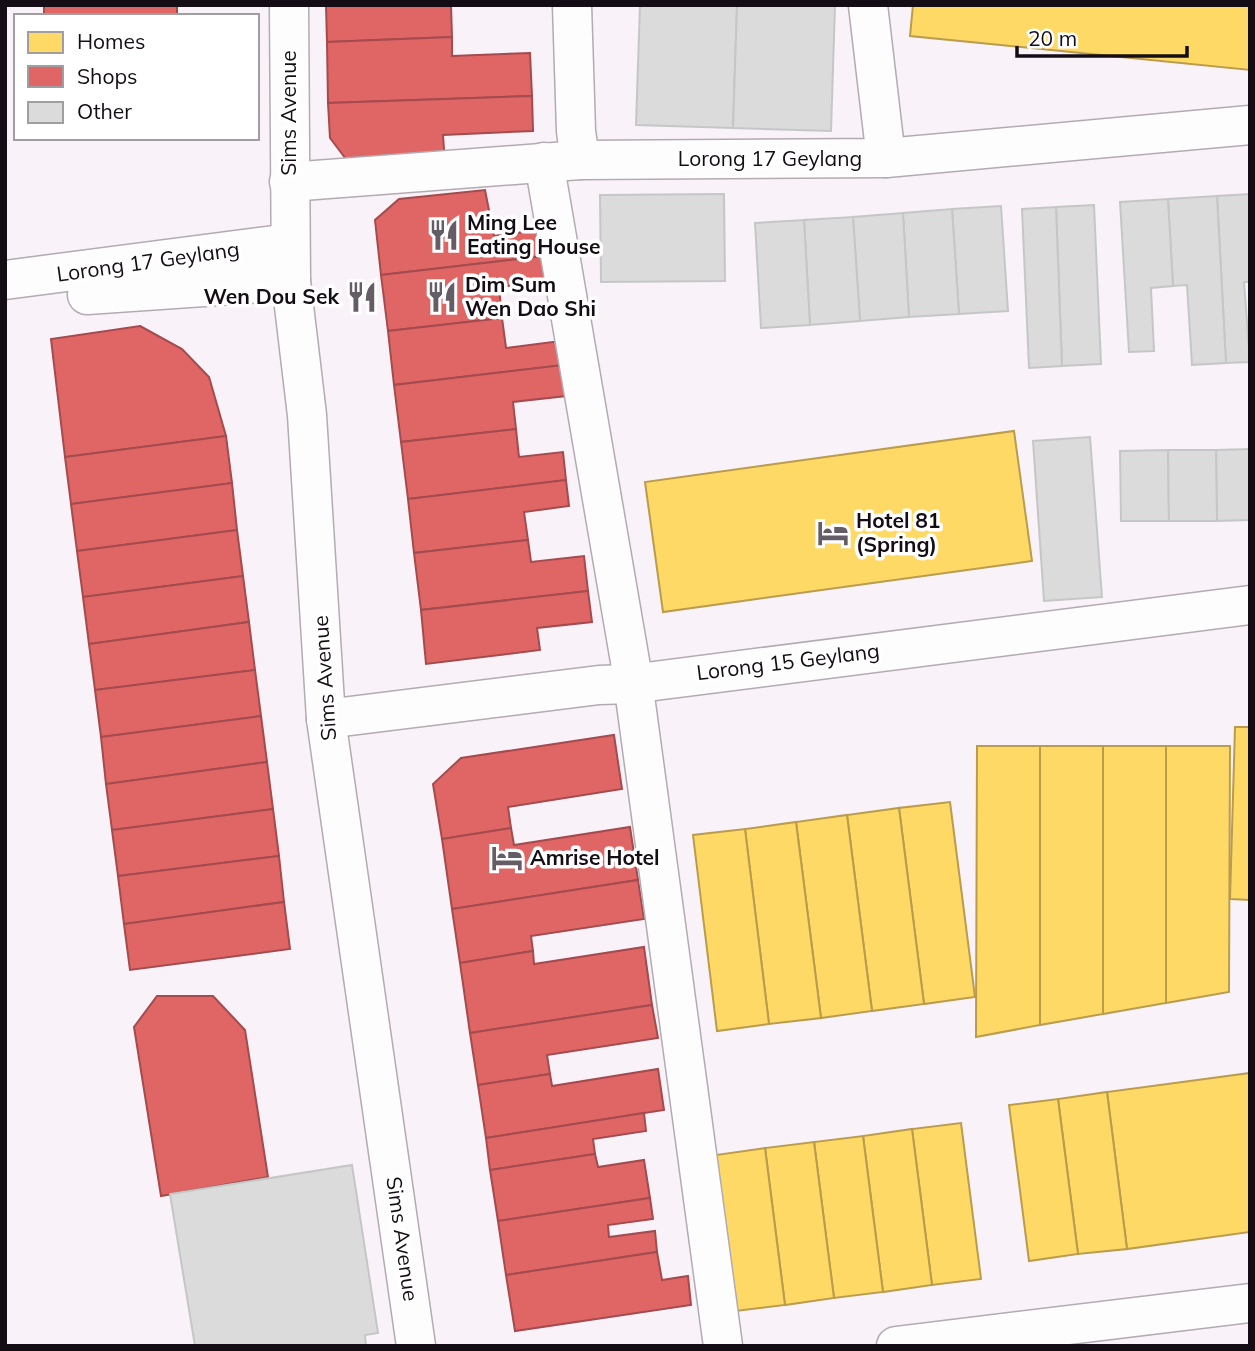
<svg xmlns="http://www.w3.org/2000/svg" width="1255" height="1351" font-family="Mulish,sans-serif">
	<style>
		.homes { fill: #ffd966; stroke: #b99c4e; stroke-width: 2 }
		.shops { fill: #e06666; stroke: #a34b4e; stroke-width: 2 }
		.building { fill: #dadbda; stroke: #c5c7c6; stroke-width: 2 }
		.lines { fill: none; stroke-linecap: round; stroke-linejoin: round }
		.minor-casing { stroke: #b3abb2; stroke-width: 41 }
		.major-casing { stroke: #b3abb2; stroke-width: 41 }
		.minor { stroke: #fefdfe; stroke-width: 38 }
		.major { stroke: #fefdfe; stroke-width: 38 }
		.labels { text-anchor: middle; stroke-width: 7; stroke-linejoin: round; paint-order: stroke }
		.street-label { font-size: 21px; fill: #150d15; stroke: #fff }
		.poi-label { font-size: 21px; font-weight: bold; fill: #150d15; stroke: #fff; text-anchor: start }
	</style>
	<rect width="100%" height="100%" fill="#faf2f9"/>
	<!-- homes -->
	<g class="homes">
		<path d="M913,5H1250V70L910,36Z"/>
		<path d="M1014,431L1032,561L663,612L645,482Z"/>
		<path d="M1235,727H1250V900L1230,899Z"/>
		<path d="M977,746H1040V1025L976,1037Z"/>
		<path d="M1040,746H1103V1014L1040,1025Z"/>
		<path d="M1103,746H1166V1003L1103,1014Z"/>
		<path d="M1166,746H1230L1229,992L1166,1003Z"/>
		<path d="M950,802L975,997L924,1004L899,808Z"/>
		<path d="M899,808L924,1004L872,1011L847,815Z"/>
		<path d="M847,815L872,1011L821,1018L796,822Z"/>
		<path d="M796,822L821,1018L769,1024L745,829Z"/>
		<path d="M745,829L769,1024L717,1031L693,835Z"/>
		<path d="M1250,1073V1232L1127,1249L1107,1092Z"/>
		<path d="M1107,1092L1127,1249L1078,1254L1058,1099Z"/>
		<path d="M1058,1099L1078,1254L1029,1261L1009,1105Z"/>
		<path d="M961,1123L981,1279L932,1285L912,1129Z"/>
		<path d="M912,1129L932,1285L883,1292L863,1136Z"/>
		<path d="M863,1136L883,1292L834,1298L814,1142Z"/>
		<path d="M814,1142L834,1298L785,1305L765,1148Z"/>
		<path d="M765,1148L785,1305L736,1311L716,1155Z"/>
	</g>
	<!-- shops -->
	<g class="shops">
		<rect x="44" y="5" width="133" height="11"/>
		<path d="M326,5H451L452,37L327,42Z"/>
		<path d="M452,37V56L530,53L532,96L328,103L327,42Z"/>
		<path d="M532,96L533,131L443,135L445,164L352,167L330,138L328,103Z"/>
		<path d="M485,190L494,236L539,230L544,256L381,275L375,220L399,199Z"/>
		<path d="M544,256L548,281L499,287L502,318L388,331L381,275Z"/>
		<path d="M502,318L506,348L560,341L563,365L394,385L388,331Z"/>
		<path d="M140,326L182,349L209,377L226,436L65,457L51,339Z"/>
		<path d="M563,365L566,396L513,402L516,429L401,442L394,385Z"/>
		<path d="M516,429L519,457L563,452L566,480L408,499L401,442Z"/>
		<path d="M226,436L232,483L71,504L65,457Z"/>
		<path d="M566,480L569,506L524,512L528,540L414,553L408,499Z"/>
		<path d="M232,483L237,530L77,551L71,504Z"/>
		<path d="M237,530L243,576L83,597L77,551Z"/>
		<path d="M528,540L531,562L584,556L588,591L421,610L414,553Z"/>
		<path d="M243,576L249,622L89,644L83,597Z"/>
		<path d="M588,591L592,622L537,628L540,650L426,664L421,610Z"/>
		<path d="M249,622L255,670L95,690L89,644Z"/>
		<path d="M255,670L261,716L101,737L95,690Z"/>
		<path d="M261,716L267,762L106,784L101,737Z"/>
		<path d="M614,735L622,789L508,807L511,828L442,839L433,784L461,758Z"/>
		<path d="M267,762L273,809L112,830L106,784Z"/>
		<path d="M273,809L279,856L118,876L112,830Z"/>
		<path d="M630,827L638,880L452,909L442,839L511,828L514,845Z"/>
		<path d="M279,856L284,902L124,924L118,876Z"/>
		<path d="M638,880L644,919L531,936L533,951L460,963L452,909Z"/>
		<path d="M284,902L290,949L130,970L124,924Z"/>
		<path d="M644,947L652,1005L470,1033L460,963L533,951L534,964Z"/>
		<path d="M157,996H213L245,1030L268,1177L161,1196L134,1027Z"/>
		<path d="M652,1005L658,1038L547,1055L550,1074L478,1085L470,1033Z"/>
		<path d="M658,1069L664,1110L486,1138L478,1085L550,1074L552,1086Z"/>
		<path d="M644,1113L646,1131L593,1139L595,1154L490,1170L486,1138Z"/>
		<path d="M595,1154L598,1167L644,1160L650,1198L498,1221L490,1170Z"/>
		<path d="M650,1198L653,1219L608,1225L609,1237L655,1231L657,1252L506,1275L498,1221Z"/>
		<path d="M657,1252L662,1280L688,1276L691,1305L515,1331L506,1275Z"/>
	</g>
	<!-- building -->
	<g class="building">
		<path d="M640,5H737L733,128L636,125Z"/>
		<path d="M737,5H835L831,131L733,128Z"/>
		<path d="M724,194L725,281L601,282L600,195Z"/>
		<path d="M1250,194V282H1244L1250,362L1226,363L1217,196Z"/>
		<path d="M1217,196L1226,363L1192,365L1187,285L1173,286L1168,199Z"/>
		<path d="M1168,199L1173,286L1151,288L1154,351L1129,352L1120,202Z"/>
		<path d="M1094,205L1101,364L1062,366L1056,207Z"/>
		<path d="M1001,206L1008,311L959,314L952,209Z"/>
		<path d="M1056,207L1062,366L1029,368L1022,209Z"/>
		<path d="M952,209L959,314L909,317L903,213Z"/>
		<path d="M903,213L909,317L860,321L853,217Z"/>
		<path d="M853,217L860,321L810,325L804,220Z"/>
		<path d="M804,220L810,325L761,328L755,223Z"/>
		<path d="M1090,437L1102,597L1044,601L1033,441Z"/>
		<path d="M1250,449V520L1217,521L1216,450Z"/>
		<path d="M1168,450L1169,521H1121L1120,451Z"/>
		<path d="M1168,450H1216L1217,521H1169Z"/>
		<path d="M352,1165L378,1333L365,1335L366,1346H195L170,1194Z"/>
	</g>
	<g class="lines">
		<defs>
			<g id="minor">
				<path d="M572,5L576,131L580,160"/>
				<path d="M868,5L886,158"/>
				<path d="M544,162L631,667L723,1346"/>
				<path d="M289,182L580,160L886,158L1250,125"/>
				<path d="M5,280L290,243"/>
				<path d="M87,295L291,281"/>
				<path d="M326,719L599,685L631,684L1250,605"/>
				<path d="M896,1346L1250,1303"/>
			</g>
			<path id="major" d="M289,5L291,281L307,415L326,719L416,1346"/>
		</defs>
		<!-- minor casing -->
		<use href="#minor" class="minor-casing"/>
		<!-- major casing -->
		<use href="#major" class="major-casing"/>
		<!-- minor -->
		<use href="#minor" class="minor"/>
		<!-- major -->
		<use href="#major" class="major"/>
	</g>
	<!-- icons -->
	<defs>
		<symbol id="restaurant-bare" viewBox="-9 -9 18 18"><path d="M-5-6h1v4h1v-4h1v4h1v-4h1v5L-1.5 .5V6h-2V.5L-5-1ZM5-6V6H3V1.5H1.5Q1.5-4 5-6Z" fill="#655d65" stroke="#fff" stroke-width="2.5" paint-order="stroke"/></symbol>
		<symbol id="hotel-bare" viewBox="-9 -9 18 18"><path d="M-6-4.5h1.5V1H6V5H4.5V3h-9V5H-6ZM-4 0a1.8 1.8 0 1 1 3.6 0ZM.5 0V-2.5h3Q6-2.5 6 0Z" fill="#655d65" stroke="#fff" stroke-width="2.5" paint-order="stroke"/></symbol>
	</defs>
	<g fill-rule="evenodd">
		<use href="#restaurant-bare" x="422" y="213" width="44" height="44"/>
		<use href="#restaurant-bare" x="340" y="275" width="44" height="44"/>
		<use href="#restaurant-bare" x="420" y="275" width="44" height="44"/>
		<use href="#hotel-bare" x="811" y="511" width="44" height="44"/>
		<use href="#hotel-bare" x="485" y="836" width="44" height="44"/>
	</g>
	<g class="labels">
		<!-- street labels -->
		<g class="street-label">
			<text transform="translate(289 113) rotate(-90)" y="7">Sims Avenue</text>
			<text x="770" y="166">Lorong 17 Geylang</text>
			<text transform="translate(148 262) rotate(-8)" y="7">Lorong 17 Geylang</text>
			<text transform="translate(788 662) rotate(-7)" y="7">Lorong 15 Geylang</text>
			<text transform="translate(325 678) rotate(-94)" y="7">Sims Avenue</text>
			<text transform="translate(402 1239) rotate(82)" y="7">Sims Avenue</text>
		</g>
		<!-- poi labels -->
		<g class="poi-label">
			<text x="467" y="230">Ming Lee<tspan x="467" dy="24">Eating House</tspan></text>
			<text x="465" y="292">Dim Sum<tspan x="465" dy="24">Wen Dao Shi</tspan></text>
			<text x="339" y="304" text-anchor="end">Wen Dou Sek</text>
			<text x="856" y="528">Hotel 81<tspan x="856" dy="24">(Spring)</tspan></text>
			<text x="530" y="865">Amrise Hotel</text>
		</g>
	</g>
	<!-- border -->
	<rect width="1255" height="1351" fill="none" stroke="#150d15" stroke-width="14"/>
	<!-- legend -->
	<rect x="14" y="14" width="245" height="126" fill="#ffffff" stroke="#a19ea1" stroke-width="2"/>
	<rect x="28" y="32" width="35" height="21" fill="#ffd966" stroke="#a19ea1" stroke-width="2"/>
	<text x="77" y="49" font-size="21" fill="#150d15">Homes</text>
	<rect x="28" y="66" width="35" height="21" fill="#e06666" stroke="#a19ea1" stroke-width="2"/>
	<text x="77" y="84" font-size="21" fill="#150d15">Shops</text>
	<rect x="28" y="102" width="35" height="21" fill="#dadbda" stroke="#a19ea1" stroke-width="2"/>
	<text x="77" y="119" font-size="21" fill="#150d15">Other</text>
	<!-- scale -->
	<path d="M1017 46v10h170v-10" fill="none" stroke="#150d15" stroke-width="3.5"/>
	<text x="1028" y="46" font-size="21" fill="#150d15" stroke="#ffffff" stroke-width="5" paint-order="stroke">20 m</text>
</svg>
